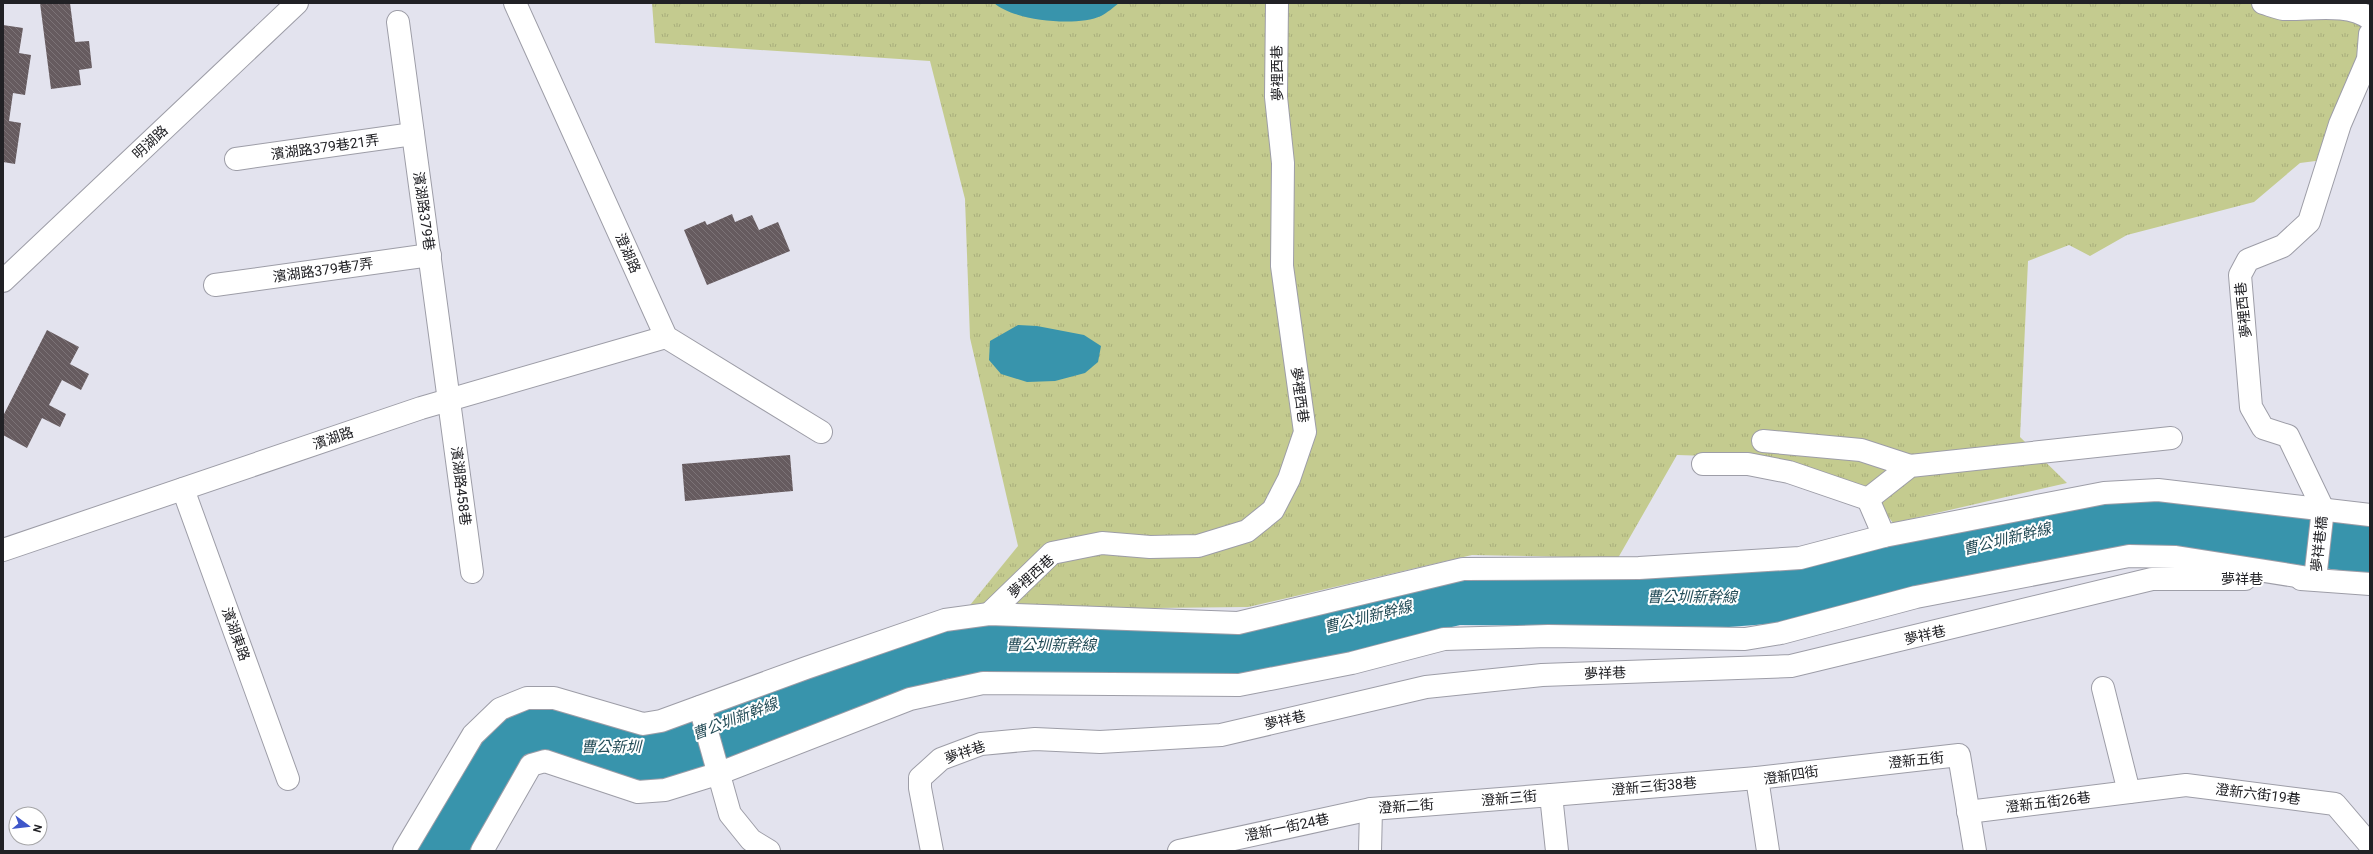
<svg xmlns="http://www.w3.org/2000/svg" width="2373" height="854" font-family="Roboto,'Noto Sans TC',sans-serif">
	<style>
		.grass { fill: url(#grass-tufts) }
		.water { fill: #3894ac }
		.building { fill: url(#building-back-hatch) }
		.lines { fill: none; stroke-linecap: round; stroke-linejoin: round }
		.minor-casing { stroke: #9d9da7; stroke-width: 24 }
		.minor { stroke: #fff; stroke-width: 22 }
		.labels { text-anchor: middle; stroke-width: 4; stroke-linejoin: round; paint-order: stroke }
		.street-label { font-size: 14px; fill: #212125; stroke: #fff }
		.water-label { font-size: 15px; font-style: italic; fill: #254d58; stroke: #fff }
	</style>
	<defs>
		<pattern id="grass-tufts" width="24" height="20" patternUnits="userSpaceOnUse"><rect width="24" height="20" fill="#c4cb8f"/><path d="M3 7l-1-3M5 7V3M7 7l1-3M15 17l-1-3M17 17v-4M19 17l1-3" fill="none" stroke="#a8ae7b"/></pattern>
		<pattern id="building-back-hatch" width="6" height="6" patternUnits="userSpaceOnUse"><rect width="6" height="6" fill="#665b5f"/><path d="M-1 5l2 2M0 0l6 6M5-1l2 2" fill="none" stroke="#7c7377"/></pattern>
	</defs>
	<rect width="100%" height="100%" fill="#e3e3ee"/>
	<!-- grass -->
	<path class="grass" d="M652,3H2370V42L2339,158L2300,163L2254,202L2127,235L2090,256L2069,245L2028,261L2020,437L2067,483L1893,523L1865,486L1770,458L1677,455L1618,558L1472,555L1248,607L966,610L1018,546L970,338L965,199L930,61L655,43Z"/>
	<!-- water -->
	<g class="water">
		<path d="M994,3H1119C1114,7 1107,13 1101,16C1077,27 1014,21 994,3Z"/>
		<path d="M1018,325L1037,326L1084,335L1101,346L1098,362L1085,373L1055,381L1027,382L1001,374L989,360L990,341Z"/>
		<path d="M2105,496L2370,518V574L2143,545L2083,554L1780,623L1729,627L1460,625L1252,676L980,675L945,679L676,777L642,781L524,761L469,851H412L477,737L526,703L648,727L941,626L993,620L1223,629L1462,572L1710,570Z"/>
	</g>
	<!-- building -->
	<g class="building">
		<path d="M40,3H70L75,42L89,41L92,68L79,70L81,85L51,89Z"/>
		<path d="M3,25L23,28L19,53L31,55L25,95L13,93L9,121L21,123L15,164L3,162Z"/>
		<path d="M732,214L735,222L752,215L759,230L778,222L790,251L707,285L684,230L705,221L707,225Z"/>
		<path d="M47,330L79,347L70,364L89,374L81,390L62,380L49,405L66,414L60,427L42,418L27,448L3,435V416Z"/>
		<path d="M790,455L793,491L685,501L682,464Z"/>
	</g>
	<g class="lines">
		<defs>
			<g id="minor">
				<path d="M515,3L666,337L821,432"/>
				<path d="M2263,3C2270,5 2277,8 2284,9C2310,10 2349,2 2370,19"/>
				<path d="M398,22L472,572"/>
				<path d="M236,159L413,134"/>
				<path d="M3,281L297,3"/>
				<path d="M215,285L430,255"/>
				<path d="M1763,441L1861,450L1910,466"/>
				<path d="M1703,464H1748L1789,472L1868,499L1884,536"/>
				<path d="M183,489L288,779"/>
				<path d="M1868,499L1910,466L2171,438"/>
				<path d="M3,550L421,408L666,337"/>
				<path d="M2301,579L2370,584"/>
				<path d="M989,614L1052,553L1102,543L1150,547L1198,546L1247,531L1273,510L1289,479L1305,432L1282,266L1283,163L1276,97L1277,3"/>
				<path d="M2103,688L2129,792"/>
				<path d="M700,707L730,814L751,840L769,851"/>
				<path d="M1551,795L1757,778"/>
				<path d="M1968,812L2186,785L2335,804L2370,845"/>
				<path d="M404,851L473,735L500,709L527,698H554L643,724L661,721L806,668L945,620L989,614L1238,623L1463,569L1639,568L1800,558L1884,536L2104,493L2158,490L2370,515"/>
				<path d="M482,851L531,765L545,761L638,792L665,790L720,773L910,699L983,683L1239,685L1352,663L1444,639L1548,636L1745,639L1781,633L1916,597L2129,556L2176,557L2315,579L2323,509L2288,436L2263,428L2251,407L2240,275L2248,260L2283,246L2309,222L2340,124L2368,59L2370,34"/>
				<path d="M932,851L920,788V778L941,759L981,744L1035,739L1100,742L1221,735L1426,687L1542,675L1791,666L2152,579H2245"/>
				<path d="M1179,851L1371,809"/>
				<path d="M1370,851L1371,809L1551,795L1557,851"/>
				<path d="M1768,851L1757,778L1959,755L1975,851"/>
			</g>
		</defs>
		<!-- minor casing -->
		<use href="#minor" class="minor-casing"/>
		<!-- minor -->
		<use href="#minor" class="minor"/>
	</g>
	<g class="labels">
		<!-- street labels -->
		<g class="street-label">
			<text transform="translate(1277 73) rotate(-91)" y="5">夢裡西巷</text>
			<text transform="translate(150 142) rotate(-43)" y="5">明湖路</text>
			<text transform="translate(325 147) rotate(-8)" y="5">濱湖路379巷21弄</text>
			<text transform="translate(424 211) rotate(82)" y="5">濱湖路379巷</text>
			<text transform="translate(628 253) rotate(66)" y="5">澄湖路</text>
			<text transform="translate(323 270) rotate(-8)" y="5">濱湖路379巷7弄</text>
			<text transform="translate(2243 310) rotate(-96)" y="5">夢裡西巷</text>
			<text transform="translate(1300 395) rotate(82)" y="5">夢裡西巷</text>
			<text transform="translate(333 438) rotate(-19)" y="5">濱湖路</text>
			<text transform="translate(461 486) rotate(83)" y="5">濱湖路458巷</text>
			<text transform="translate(2319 544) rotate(-84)" y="5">夢祥巷橋</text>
			<text transform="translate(1031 576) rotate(-42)" y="5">夢裡西巷</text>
			<text x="2242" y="584">夢祥巷</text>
			<text transform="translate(236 634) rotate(70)" y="5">濱湖東路</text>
			<text transform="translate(1925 635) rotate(-13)" y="5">夢祥巷</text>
			<text transform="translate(1605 673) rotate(-2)" y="5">夢祥巷</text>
			<text transform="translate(1285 720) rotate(-13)" y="5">夢祥巷</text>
			<text transform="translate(965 752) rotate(-19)" y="5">夢祥巷</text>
			<text transform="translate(1916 760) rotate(-6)" y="5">澄新五街</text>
			<text transform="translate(1791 775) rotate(-9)" y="5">澄新四街</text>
			<text transform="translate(1654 786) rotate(-5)" y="5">澄新三街38巷</text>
			<text transform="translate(2258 794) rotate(7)" y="5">澄新六街19巷</text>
			<text transform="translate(1509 798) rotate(-5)" y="5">澄新三街</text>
			<text transform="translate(2048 802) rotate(-7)" y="5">澄新五街26巷</text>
			<text transform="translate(1406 806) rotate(-4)" y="5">澄新二街</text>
			<text transform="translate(1287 827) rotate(-12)" y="5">澄新一街24巷</text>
		</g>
		<!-- water labels -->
		<g class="water-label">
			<text transform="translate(2007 539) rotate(-14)" y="5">曹公圳新幹線</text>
			<text x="1692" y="602">曹公圳新幹線</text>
			<text transform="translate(1368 617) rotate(-14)" y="5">曹公圳新幹線</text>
			<text x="1051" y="650">曹公圳新幹線</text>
			<text transform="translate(735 719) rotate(-21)" y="5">曹公圳新幹線</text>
			<text x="611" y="752">曹公新圳</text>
		</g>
	</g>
	<!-- border -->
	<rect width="2373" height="854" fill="none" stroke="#212125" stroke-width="8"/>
	<!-- north arrow -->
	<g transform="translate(28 826) rotate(105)"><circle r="19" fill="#ffffff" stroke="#a6a6a8"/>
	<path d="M0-3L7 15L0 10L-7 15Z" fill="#3e56c9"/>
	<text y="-6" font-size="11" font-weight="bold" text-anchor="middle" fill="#212125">N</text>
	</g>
</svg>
